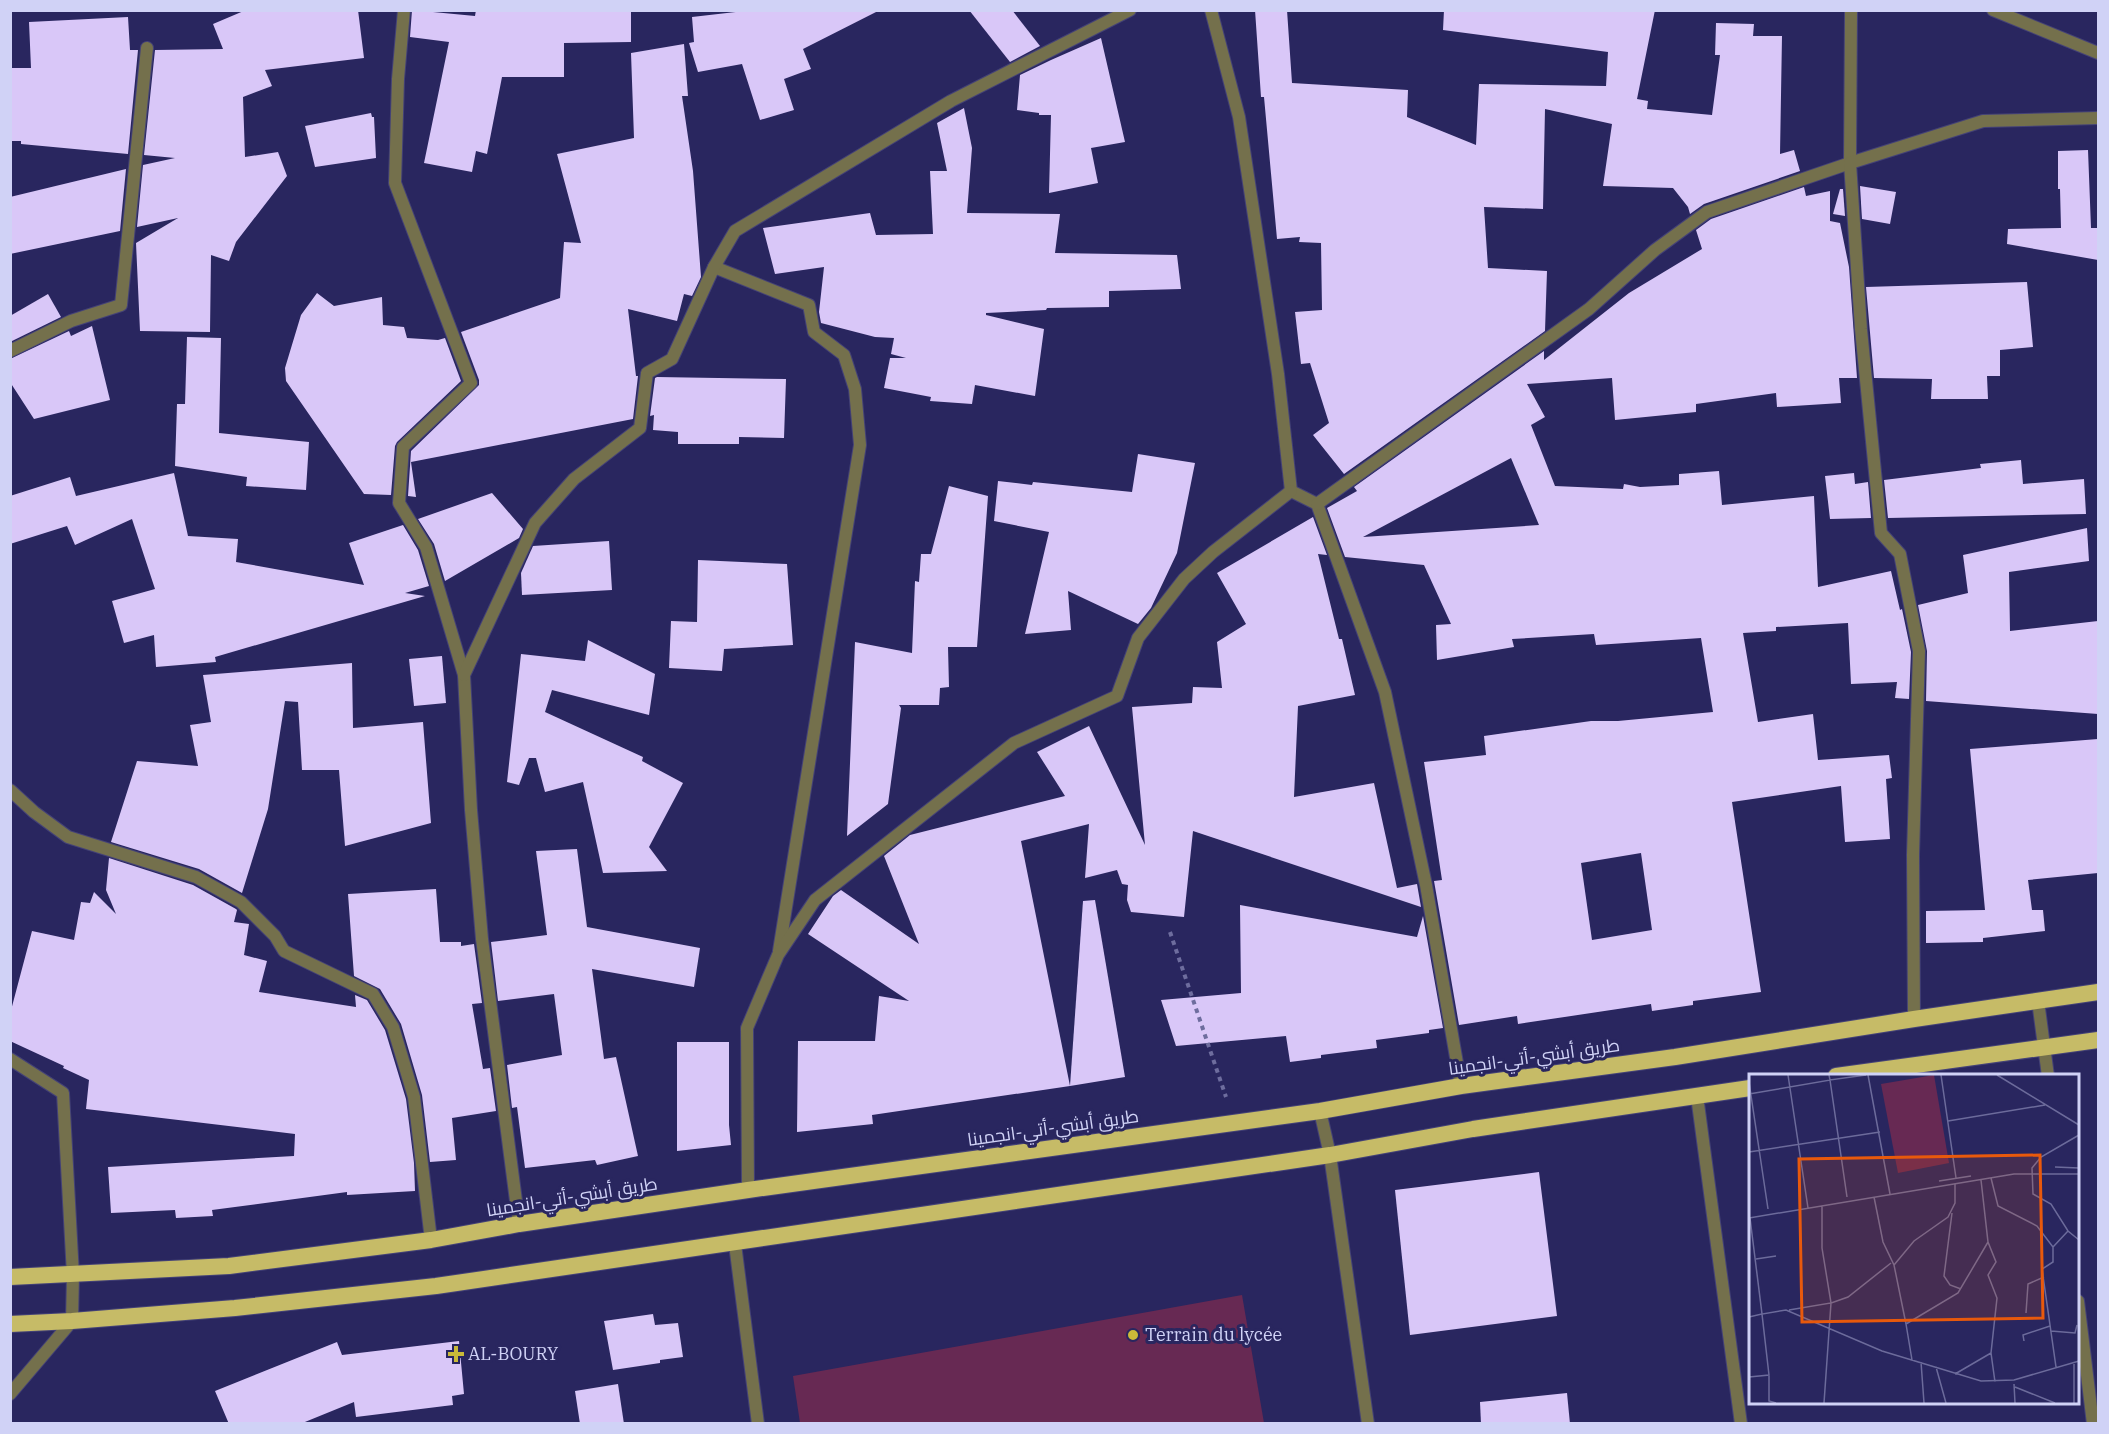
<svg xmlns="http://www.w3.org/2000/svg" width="2109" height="1434" font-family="'IBM Plex Serif',Cairo,serif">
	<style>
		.green { fill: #672953 }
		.building { fill: #d9c7f8; fill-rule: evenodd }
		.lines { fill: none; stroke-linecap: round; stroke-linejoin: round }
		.minor-casing { stroke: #444277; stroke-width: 14 }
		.trunk-casing { stroke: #444277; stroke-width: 18 }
		.path { stroke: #6e6d9e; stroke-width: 4; stroke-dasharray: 4.5 4.5; stroke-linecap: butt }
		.minor { stroke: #74704c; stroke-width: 12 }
		.trunk { stroke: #c6bb67; stroke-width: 16 }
		.poi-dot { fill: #caba39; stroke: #29265f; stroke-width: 2 }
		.labels { text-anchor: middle; stroke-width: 6; stroke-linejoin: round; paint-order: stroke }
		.street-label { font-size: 18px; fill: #d0d2f6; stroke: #29265f }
		.poi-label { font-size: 18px; fill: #d0d2f6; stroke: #29265f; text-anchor: start }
		.inset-road { fill: none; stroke: #6c6b9b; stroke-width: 1.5 }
		.view { fill: #e8590c; fill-opacity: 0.15; stroke: #e8590c; stroke-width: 3 }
		.inset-edge { fill: none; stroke: #d0d2f6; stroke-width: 3 }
	</style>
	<rect width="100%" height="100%" fill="#29265f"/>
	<!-- green -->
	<path class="green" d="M1242,1295L1264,1423H800L793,1376Z"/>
	<!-- building -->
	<g class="building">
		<path d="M246,10H358L364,58L265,70L272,86L243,97L245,157L278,152L287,176L236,242L229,261L211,255L210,332L140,331L136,243L178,218L137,227L143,165L175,158L144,155L155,50L223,49L213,24Z"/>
		<path d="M412,10L475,16L476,10H631V42L564,43V77H502L487,154L476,151L472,172L424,163L449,42L410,37Z"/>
		<path d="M753,10H880L803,49L811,69L784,79L794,110L760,120L742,64L698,72L689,43L694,42L692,17Z"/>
		<path d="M969,10H1012L1040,46L1010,62Z"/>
		<path d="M1255,10H1287L1292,83L1408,90L1407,117L1476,145L1479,84L1606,86L1608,52L1443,30L1444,10H1655L1637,99L1648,101L1647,109L1712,115L1720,55H1715L1716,23L1754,24L1753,36H1782L1780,154L1794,150L1800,171L1704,204L1690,214L1688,207L1673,188L1603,186L1612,124L1545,109L1543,209L1484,207L1488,268L1547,271L1545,331L1344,474L1313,435L1329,423L1310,363L1301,364L1295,312L1322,310L1321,243L1299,242L1300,237L1277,239L1264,97H1261Z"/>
		<path d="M128,17L130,50H138L128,154L21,144V141H10V68H31L29,22Z"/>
		<path d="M1101,38L1125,142L1091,148L1098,183L1049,193L1051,115H1039V113L1017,110L1020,75L1051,60Z"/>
		<path d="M684,44L688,96H682L693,171L701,277L692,296L684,294L677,321L628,309L636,376H638L633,419L411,462L416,497L408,496L411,451L479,385V380L461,332L560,298L564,242L581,243L557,154L634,138L631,53Z"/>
		<path d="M964,108L972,148L967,213L1060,214L1055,253L1177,255L1181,289L1109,291V307L1047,308L1046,310L986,313V315L1044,329L1035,396L975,385L972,404L930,401L931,397L884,388L890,358H906L891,354L894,338L875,337L821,323L819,312L824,267L775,274L763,228L870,213L876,235L933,234L930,171H947L937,123Z"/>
		<path d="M371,113L372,117H374L376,158L315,167L305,126Z"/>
		<path d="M2088,150L2091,228H2098V260L2007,244L2008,229L2061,228L2060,189H2058V151Z"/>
		<path d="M126,169L120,231L10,254V197Z"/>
		<path d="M1860,186L1896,192L1890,224L1862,219Z"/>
		<path d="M1804,187L1806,196L1830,191V221L1840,223L1849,267L1857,378H1839L1841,403L1777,407L1776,393L1696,404V412L1615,420L1612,378L1527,384L1545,417L1531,425L1555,486L1623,489L1624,484L1640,487L1679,485V474L1719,471L1722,505L1814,496L1818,587L1891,571L1900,610L1902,609L1911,652L1909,699L1895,698L1897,682L1851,684L1848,623L1776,627V631L1743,633L1758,722L1813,714L1818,760L1889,755L1892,778L1886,779L1890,839L1845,842L1841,786L1732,802L1761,992L1693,1001V1005L1652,1011L1651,1004L1518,1024L1517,1016L1459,1025L1434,881L1442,880L1424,762L1486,755L1484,736L1591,721H1618L1713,712L1701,638L1596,645L1594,634L1512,639L1514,647L1437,660L1436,625L1451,624L1424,565L1345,557L1327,508L1357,491L1354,487L1544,351V360L1629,293L1702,249L1696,230L1711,219ZM1511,458L1539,525L1363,537ZM1641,853L1652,930L1592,940L1581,863Z"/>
		<path d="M1840,189H1843L1845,216L1833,214Z"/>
		<path d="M2027,282L2033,347L2000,350V376H1987L1988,399H1931L1932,379L1874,378L1866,287Z"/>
		<path d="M317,293L334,306L382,297L383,325L404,327L407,338L438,340L445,338L461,381L397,442L395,446L391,495L364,494L286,381L285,368L301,315Z"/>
		<path d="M48,294L61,317L10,342V316Z"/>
		<path d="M92,326L110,400L34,419L10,382V359L69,331L71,336Z"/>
		<path d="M187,337L221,338L219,433L309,442L306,490L246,486L247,477L175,466L177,404H185Z"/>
		<path d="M657,377L786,379L784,438L739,437V444H678V432L653,430L654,415L650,416L655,378Z"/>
		<path d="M1138,454L1195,463L1177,553L1151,608L1138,624L1068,591L1071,630L1025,634L1049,532L994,521L998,481L1032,485L1033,482L1132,492Z"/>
		<path d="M2021,460L2023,484L2084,479L2086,514L1888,518L1884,480L1981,468L1980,464Z"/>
		<path d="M174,473L188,536L238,539L236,562L364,585L349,543L403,525L418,550L429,586L405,593L425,596L215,657L216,662L156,667L154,635L124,643L112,601L155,589L132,519L75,545L67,526L10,544V496L70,477L76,496Z"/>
		<path d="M1854,473L1855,484L1868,482L1871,518L1830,519L1825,476Z"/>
		<path d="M949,486L988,496L977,647H948L949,687L940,688L939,705H899L901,708L888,804L847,836L855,642L912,653L915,581L919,582L921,554H931Z"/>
		<path d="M492,493L523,529L519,538L445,581L434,544L418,519Z"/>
		<path d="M1313,517L1327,555L1318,554L1339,639H1342L1355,695L1298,706L1294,797L1374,783L1397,888L1417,884L1421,907L1193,831L1184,917L1131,912L1127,900L1128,885L1122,884L1117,870L1085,878L1089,824L1021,841L1070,1086L872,1115L873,1124L797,1132L798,1041H875L879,996L909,1001L808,934L833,896L841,890L919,944L884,856L910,835L1065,796L1037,752L1089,726L1145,845L1132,707L1192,703L1193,687L1222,688L1217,642L1246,624L1217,573Z"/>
		<path d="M2087,528L2089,561L2009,572L2010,631L2098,621V714L1926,701L1927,651L1918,605L1968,593L1963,555Z"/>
		<path d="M609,541L612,590L522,595L521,573L533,546Z"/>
		<path d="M698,560L787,564L793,645L724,649L722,671L669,668L671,621L697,622Z"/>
		<path d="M588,640L655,674L649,715L552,690L545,712L643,757L642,761L683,783L649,847L667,871L603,873L583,782L545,792L536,758H529L519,785L507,782L521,654L585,661Z"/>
		<path d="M442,656L446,703L414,706L409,659Z"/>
		<path d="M352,663L353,728L423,722L431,823L345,846L339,770H302L298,702L285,701L268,809L242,893L199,869L111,842L137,761L198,766L190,725L211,722L203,675Z"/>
		<path d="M2098,739V873L2028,880L2032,910H2043L2045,931L1983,938V942L1926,943V911L1985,910L1970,749Z"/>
		<path d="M577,849L587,927L700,948L694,987L592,969L604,1059L616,1057L638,1156L597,1165L595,1160L525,1168L517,1107L512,1108L507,1065L562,1055L554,994L498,1001L491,942L547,935L536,851Z"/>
		<path d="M109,858L193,885L236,909L237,910L234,922L249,924L244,955L267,961L259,992L356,1007L355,995L367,1000L385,1030L406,1099L414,1163L415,1191L347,1195V1192L212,1210L213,1216L176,1218L175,1210L111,1213L108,1167L294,1156L295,1134L86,1109L89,1080L63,1068L64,1066L10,1041V1014L32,931L74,940L81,902L90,903L94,892L116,914L106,890Z"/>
		<path d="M436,889L440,942H461V946L474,944L482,1003L472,1004L483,1069L490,1068L496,1111L452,1118L456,1160L430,1162L422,1095L401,1024L380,989L354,976L348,894Z"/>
		<path d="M1095,900L1125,1077L1070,1086L1083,901Z"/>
		<path d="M1240,905L1417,937L1423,916L1443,1028L1429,1030V1033L1376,1040L1377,1048L1321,1055V1058L1290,1062L1286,1036L1176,1046L1161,1000L1241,993Z"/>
		<path d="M677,1042H729V1125L731,1145L677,1151Z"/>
		<path d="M1539,1172L1557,1316L1410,1335L1395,1190Z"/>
		<path d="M653,1314L655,1325L678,1323L683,1357L660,1360V1363L613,1370L604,1321Z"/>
		<path d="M459,1341L464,1394L452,1396L453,1405L356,1417L354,1402L300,1424H229L215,1391L337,1342L342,1355Z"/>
		<path d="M618,1384L624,1424H580L575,1391Z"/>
		<path d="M1567,1393L1570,1424H1481L1480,1402Z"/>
	</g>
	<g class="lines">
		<defs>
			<g id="minor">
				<path d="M404,10L398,79L395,183L471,383L403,447L399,503L426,547L464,675L471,810L482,939L519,1224"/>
				<path d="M1211,10L1239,117L1278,374L1291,491L1317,504L1385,692L1426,885L1461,1086"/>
				<path d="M1993,10L2098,53"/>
				<path d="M714,267L809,305L814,332L844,355L855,389L860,445L779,951"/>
				<path d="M10,351L71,321L121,305L147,48"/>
				<path d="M1317,504L1589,309L1655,250L1707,212L1850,163L1851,10"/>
				<path d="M464,675L535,523L574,479L640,428L647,373L672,359L714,267L735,231L951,101L1130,10"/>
				<path d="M10,790L34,812L68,837L196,877L241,902L275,936L284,951L373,994L393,1027L414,1097L431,1240"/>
				<path d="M2038,1001L2048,1076"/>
				<path d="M1914,1019L1913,855L1919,651L1900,554L1881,533L1861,329L1850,163L1983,121L2098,118"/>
				<path d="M10,1059L63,1093L73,1275L72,1321L10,1394"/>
				<path d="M1697,1096L1741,1424"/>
				<path d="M1320,1111L1330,1155L1368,1424"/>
				<path d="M748,1190L747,1028L778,955L815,900L1014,743L1117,696L1138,638L1184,579L1213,552L1291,491"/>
				<path d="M735,1244L758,1424"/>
				<path d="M2078,1301L2093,1424"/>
			</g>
			<g id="trunk">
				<path d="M1836,1076L2098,1040"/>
				<path d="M10,1277L229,1266L431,1240L519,1224L748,1190L1320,1111L1461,1086L1675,1057L1914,1019L2098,992"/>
				<path d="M10,1324L72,1321L235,1308L436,1286L1330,1155L1473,1129L1750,1088"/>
			</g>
		</defs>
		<!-- minor casing -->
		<use href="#minor" class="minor-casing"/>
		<!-- trunk casing -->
		<use href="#trunk" class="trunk-casing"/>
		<!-- path -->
		<path class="path" d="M1170,932L1226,1097"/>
		<!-- minor -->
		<use href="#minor" class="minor"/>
		<!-- trunk -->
		<use href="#trunk" class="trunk"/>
	</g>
	<!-- markers -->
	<g class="poi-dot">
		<circle cx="1133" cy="1335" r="6"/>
		<path d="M453 1345h6v6h6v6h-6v6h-6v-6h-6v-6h6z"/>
	</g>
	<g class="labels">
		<!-- street labels -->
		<g class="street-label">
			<text transform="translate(1534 1057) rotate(-8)" y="6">طريق أبشي-أتي-انجمينا</text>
			<text transform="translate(1053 1128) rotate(-8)" y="6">طريق أبشي-أتي-انجمينا</text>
			<text transform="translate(572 1197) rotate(-9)" y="6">طريق أبشي-أتي-انجمينا</text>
		</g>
		<!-- poi labels -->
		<g class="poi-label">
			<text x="1145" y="1341">Terrain du lycée</text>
			<text x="468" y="1360">AL-BOURY</text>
		</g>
	</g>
	<!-- overview -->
	<g transform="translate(1749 1074)">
		<rect width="330" height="330" fill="#29265f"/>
		<path d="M185,1L200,89L149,99L132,10Z" fill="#672953"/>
		<path class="inset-road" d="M39,1L59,134M80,1L81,6L117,1M119,1L141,120M192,1L207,104M248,1L330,51M0,8L19,135M0,20L81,6L98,123M199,47L296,31M330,61L292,83L283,94L284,120L302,130L319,157L330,166M0,78L131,58M306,93L330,94M242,104L249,132L288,152L304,173V188L293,195L307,293M232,106L239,168L247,188L239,201L248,224L242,279L246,308M190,107L222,102M125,123L134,168L145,191L157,250M203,139L195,202L201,211L212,215M0,144L265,100H330M304,173L319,157M7,185L27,182M145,191L165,167L199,143L206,129V110M40,236L82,229L73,174V132M277,239L279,210L295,203M0,243L13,240L1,144M302,257L326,259L328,251M275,267L274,261L301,252M163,286L157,250L209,219L239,168M172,288L175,329M187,293L197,329M206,300L242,279M20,301V327L27,329M0,303L20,301L13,240L37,236L133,277L232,307L265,306L330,287M265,310L266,329M266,313L306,329M75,329L82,229L99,223L142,189M325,329V288"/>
		<path class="view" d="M291,81L294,244L53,248L50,85Z"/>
		<rect width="330" height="330" class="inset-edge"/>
	</g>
	<!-- border -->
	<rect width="2109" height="1434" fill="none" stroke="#d0d2f6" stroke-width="24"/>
</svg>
